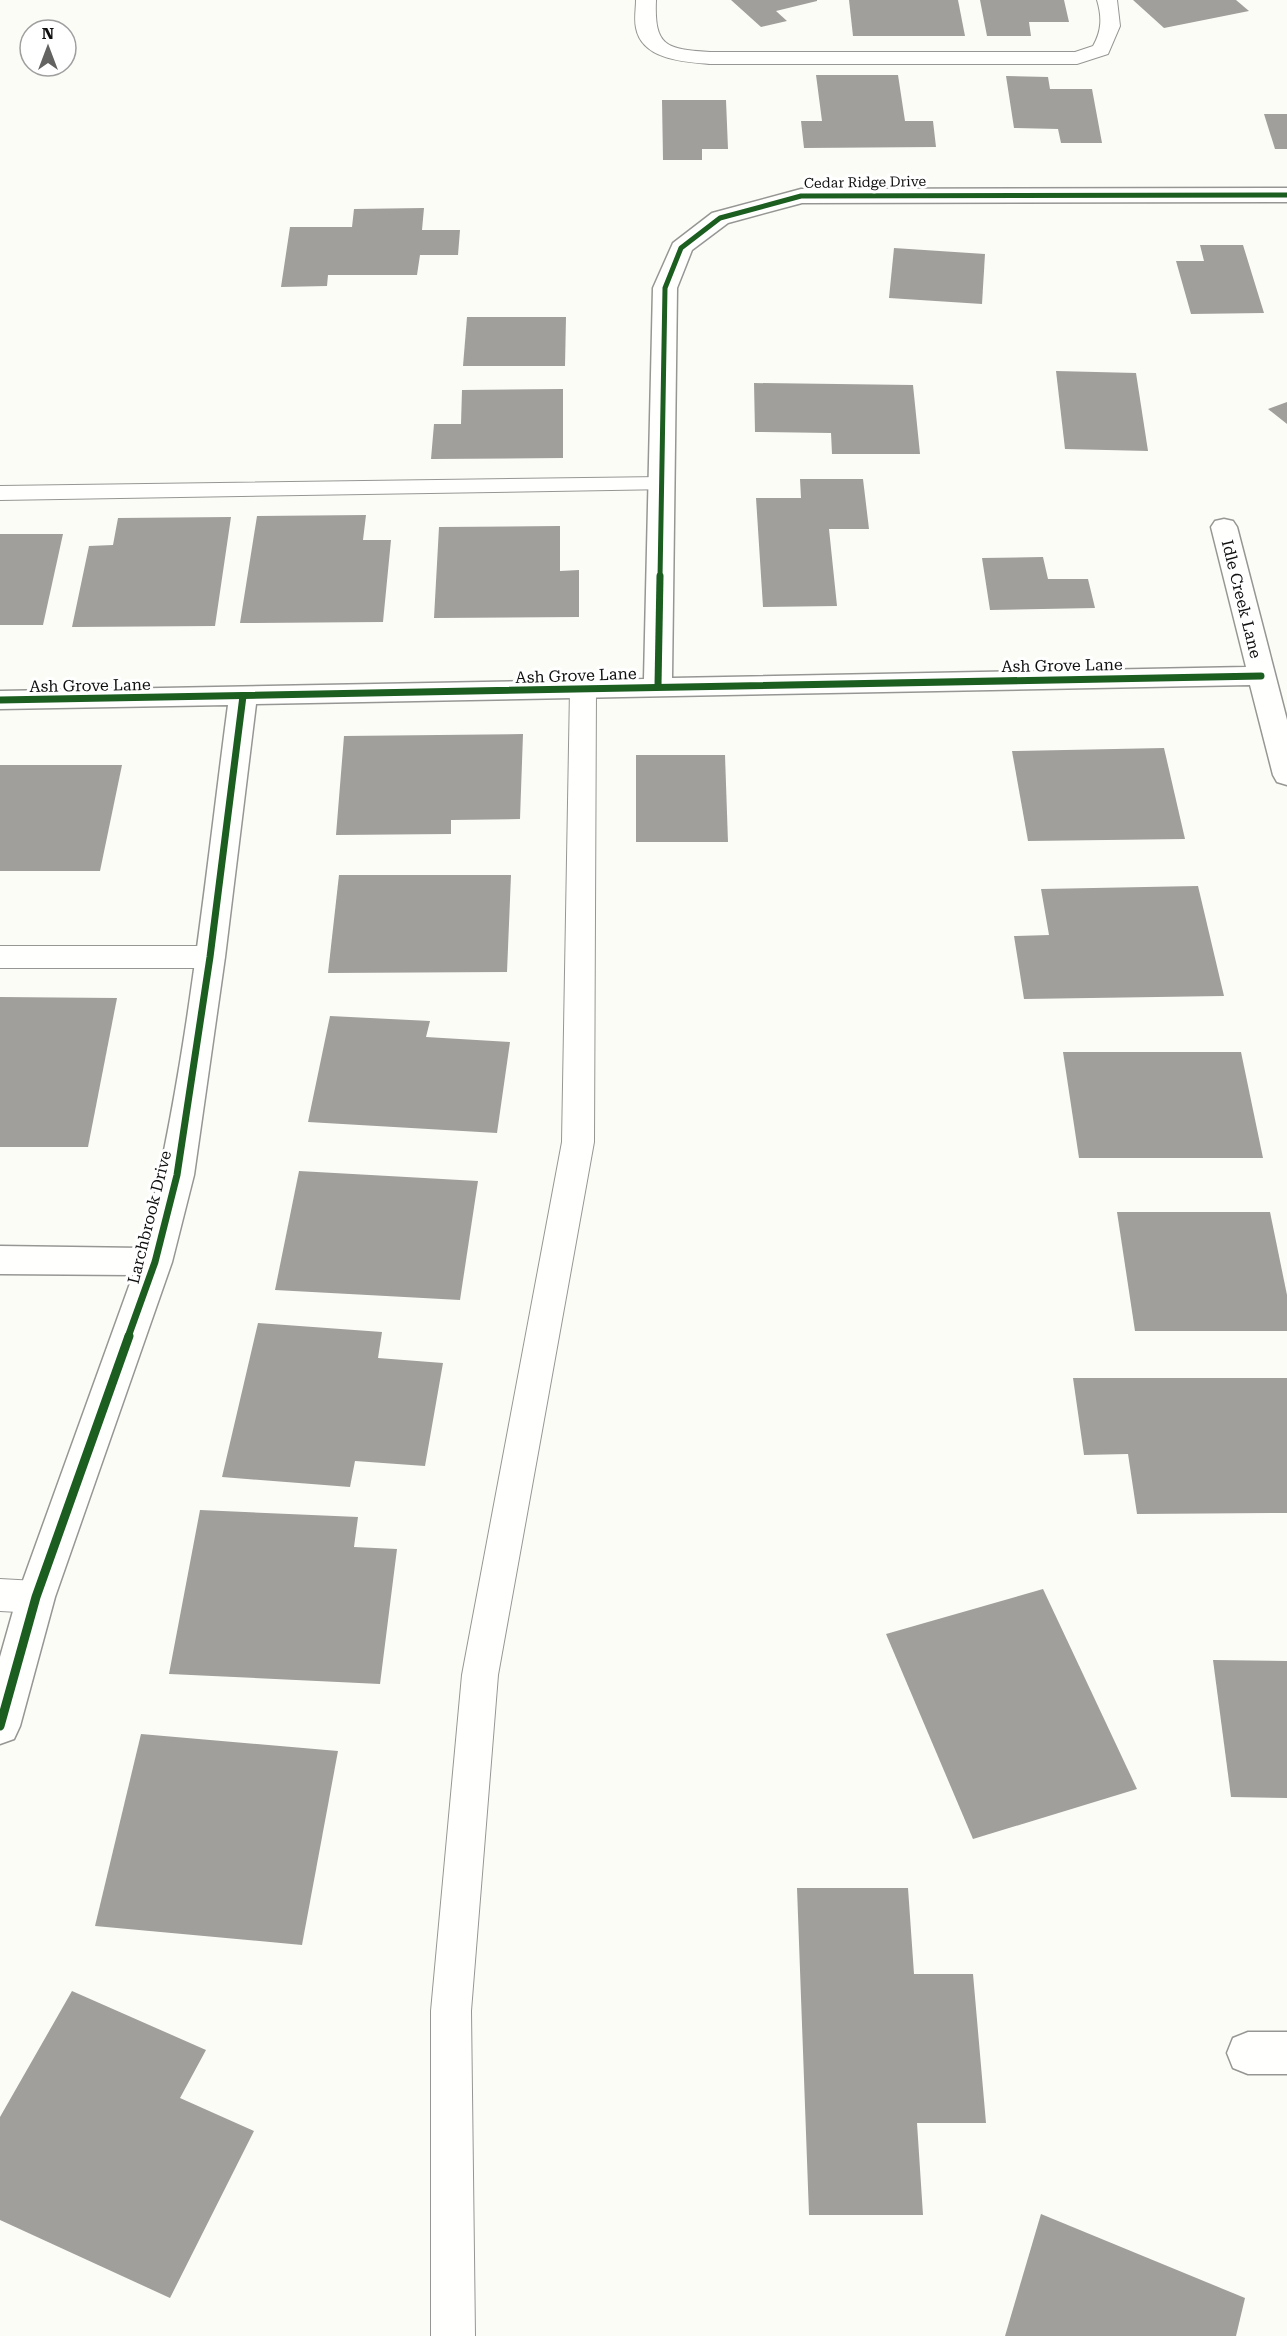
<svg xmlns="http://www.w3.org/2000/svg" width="1287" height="2336" font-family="'Roboto Serif',serif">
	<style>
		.building { fill: #a09f9c }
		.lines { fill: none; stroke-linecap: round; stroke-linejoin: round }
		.lane-casing { stroke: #969694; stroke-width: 2 }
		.street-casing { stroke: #969694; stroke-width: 3 }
		.lane { fill: #fffffe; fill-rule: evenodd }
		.street { fill: #fffffe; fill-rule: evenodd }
		.cycleway-far2-casing { stroke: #fff; stroke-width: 8 }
		.cycleway-far1-casing { stroke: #fff; stroke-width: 10 }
		.cycleway-casing { stroke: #fff; stroke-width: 13 }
		.cycleway-far2 { stroke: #1b5e20; stroke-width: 5 }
		.cycleway-far1 { stroke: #1b5e20; stroke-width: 7 }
		.cycleway { stroke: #1b5e20; stroke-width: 9 }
		.labels { text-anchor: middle; stroke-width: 6; stroke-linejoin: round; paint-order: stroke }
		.far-street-label { font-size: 14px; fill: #101010; stroke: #fff }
		.street-label { font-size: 16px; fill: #101010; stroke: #fff }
	</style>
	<rect width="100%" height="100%" fill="#fcfcf7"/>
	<!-- building -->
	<g class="building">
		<path d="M731,0H817V1L776,11L787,21L761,27Z"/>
		<path d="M849,0H958L965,36H853Z"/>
		<path d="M980,0H1064L1069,22H1029L1031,36H987Z"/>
		<path d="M1133,0H1236L1249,11L1164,28Z"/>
		<path d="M816,75H898L905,121H933L936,147L804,148L801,121H822Z"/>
		<path d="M1006,76L1048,77L1050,89H1092L1102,143H1061L1058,129L1014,128Z"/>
		<path d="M662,100H726L728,149H702V160H663Z"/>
		<path d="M1264,114H1287V149H1275Z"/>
		<path d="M424,208L422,230H460L458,255H420L417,275H328L327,286L281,287L290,227H352L354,209Z"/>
		<path d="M1200,245H1243L1264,313L1191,314L1176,261H1204Z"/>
		<path d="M894,248L985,254L982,304L889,298Z"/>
		<path d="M467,317H566L565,366H463Z"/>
		<path d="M1056,371L1136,373L1148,451L1065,449Z"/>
		<path d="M754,383L913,385L920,454H832L831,433L755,432Z"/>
		<path d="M563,389V458L431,459L434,424H461L462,390Z"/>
		<path d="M1287,402V424L1268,409Z"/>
		<path d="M800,479H863L869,529H829L837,606L763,607L756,498H801Z"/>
		<path d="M366,515L363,540H391L383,622L240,623L257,516Z"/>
		<path d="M231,517L215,626L72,627L89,546L113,545L118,518Z"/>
		<path d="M560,526V571L579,570V617L434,618L439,527Z"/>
		<path d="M0,534H63L43,625H0Z"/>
		<path d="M1043,557L1048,579H1088L1095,608L990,610L982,558Z"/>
		<path d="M523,734L520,819L451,820V834L336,835L344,736Z"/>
		<path d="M1164,748L1185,839L1028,841L1012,751Z"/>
		<path d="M636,755H725L728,842H636Z"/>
		<path d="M0,765H122L100,871H0Z"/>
		<path d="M339,875H511L507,972L328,973Z"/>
		<path d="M1198,886L1224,996L1024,999L1014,936L1049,935L1041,889Z"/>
		<path d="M0,997L117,998L88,1147H0Z"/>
		<path d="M330,1016L430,1021L426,1037L510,1042L497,1133L308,1122Z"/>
		<path d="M1063,1052H1241L1263,1158H1079Z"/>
		<path d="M299,1171L478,1181L460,1300L275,1290Z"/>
		<path d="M1117,1212H1270L1287,1295V1331H1135Z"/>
		<path d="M258,1323L382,1332L378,1358L443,1363L425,1466L355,1461L350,1487L222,1477Z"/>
		<path d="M1073,1378H1287V1513L1137,1514L1128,1454L1084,1455Z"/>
		<path d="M200,1510L358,1517L354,1547L397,1549L380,1684L169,1674Z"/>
		<path d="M1043,1589L1137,1789L973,1839L886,1634Z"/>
		<path d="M1213,1660L1287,1661V1798L1231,1797Z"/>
		<path d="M141,1734L338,1751L302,1945L95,1926Z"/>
		<path d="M797,1888H908L914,1974H973L986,2123H917L923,2215H809Z"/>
		<path d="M72,1991L206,2050L180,2098L254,2131L170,2298L0,2220V2117Z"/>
		<path d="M1041,2214L1245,2298L1236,2336H1005Z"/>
	</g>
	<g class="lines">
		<defs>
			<g id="lane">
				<path d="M636,0H656C654,47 666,49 710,52H1075L1093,46C1102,30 1102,17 1097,0H1117L1120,26L1108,54L1077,64H710C685,62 642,60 636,28C634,19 636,9 636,0Z"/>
				<path d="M661,477L670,479L673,484L670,489L0,500V486Z"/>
				<path d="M583,680L592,683L596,689L594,1142L498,1675L471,2011L475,2336H431V2011L462,1675L562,1142L570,689L574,683Z"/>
				<path d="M0,946H210L220,950L225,957L220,964L210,968H0Z"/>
				<path d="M0,1579L36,1581L49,1586L54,1597L49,1608L36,1613L0,1611Z"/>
			</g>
			<g id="street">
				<path d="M1287,188V202L802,203L728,223L692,250L677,288L672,678L1246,667L1211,527L1215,521L1224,519L1233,521L1237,527L1287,720V785L1277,782L1273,775L1250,685L256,704L225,957L194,1175L172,1262L55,1597L20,1726L14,1739L0,1744V1657L17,1597L133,1275L0,1274V1246L142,1248C187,1071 204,886 228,705L0,709V691L644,679L653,288L673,243L712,213L801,189Z"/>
				<path d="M1248,2032H1287V2074H1248L1233,2068L1227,2053L1233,2038Z"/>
			</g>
		</defs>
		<!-- lane casing -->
		<use href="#lane" class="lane-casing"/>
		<!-- street casing -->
		<use href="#street" class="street-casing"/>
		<!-- lane -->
		<use href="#lane" class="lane"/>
		<!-- street -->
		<use href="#street" class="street"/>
		<defs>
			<path id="cycleway-far2" d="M660,578L665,288L681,248L720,218L801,196L1287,195"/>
			<g id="cycleway-far1">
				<path d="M658,685L660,576"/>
				<path d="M0,700L1261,676"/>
				<path d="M128,1337L155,1262L177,1175L210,957L243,696"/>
			</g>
			<path id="cycleway" d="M0,1726L36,1597L129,1336"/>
		</defs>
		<!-- cycleway-far2 casing -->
		<use href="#cycleway-far2" class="cycleway-far2-casing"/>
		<!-- cycleway-far1 casing -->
		<use href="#cycleway-far1" class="cycleway-far1-casing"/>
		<!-- cycleway casing -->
		<use href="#cycleway" class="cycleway-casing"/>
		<!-- cycleway-far2 -->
		<use href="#cycleway-far2" class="cycleway-far2"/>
		<!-- cycleway-far1 -->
		<use href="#cycleway-far1" class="cycleway-far1"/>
		<!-- cycleway -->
		<use href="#cycleway" class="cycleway"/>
	</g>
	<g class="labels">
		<!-- far-street labels -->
		<g class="far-street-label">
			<text transform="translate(865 182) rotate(-1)" y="5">Cedar Ridge Drive</text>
		</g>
		<!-- street labels -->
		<g class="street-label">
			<text transform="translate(1242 599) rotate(76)" y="6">Idle Creek Lane</text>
			<text transform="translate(1062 665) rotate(-1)" y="6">Ash Grove Lane</text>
			<text transform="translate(576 675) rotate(-2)" y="6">Ash Grove Lane</text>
			<text transform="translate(90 685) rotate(-1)" y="6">Ash Grove Lane</text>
			<text transform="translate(149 1217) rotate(-76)" y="6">Larchbrook Drive</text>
		</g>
	</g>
	<!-- north arrow -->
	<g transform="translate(48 48)"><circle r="28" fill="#ffffff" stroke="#9f9f9f" stroke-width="1.5"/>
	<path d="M0-4.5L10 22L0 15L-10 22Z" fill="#636361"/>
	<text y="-9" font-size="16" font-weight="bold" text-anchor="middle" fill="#101010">N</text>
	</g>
</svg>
